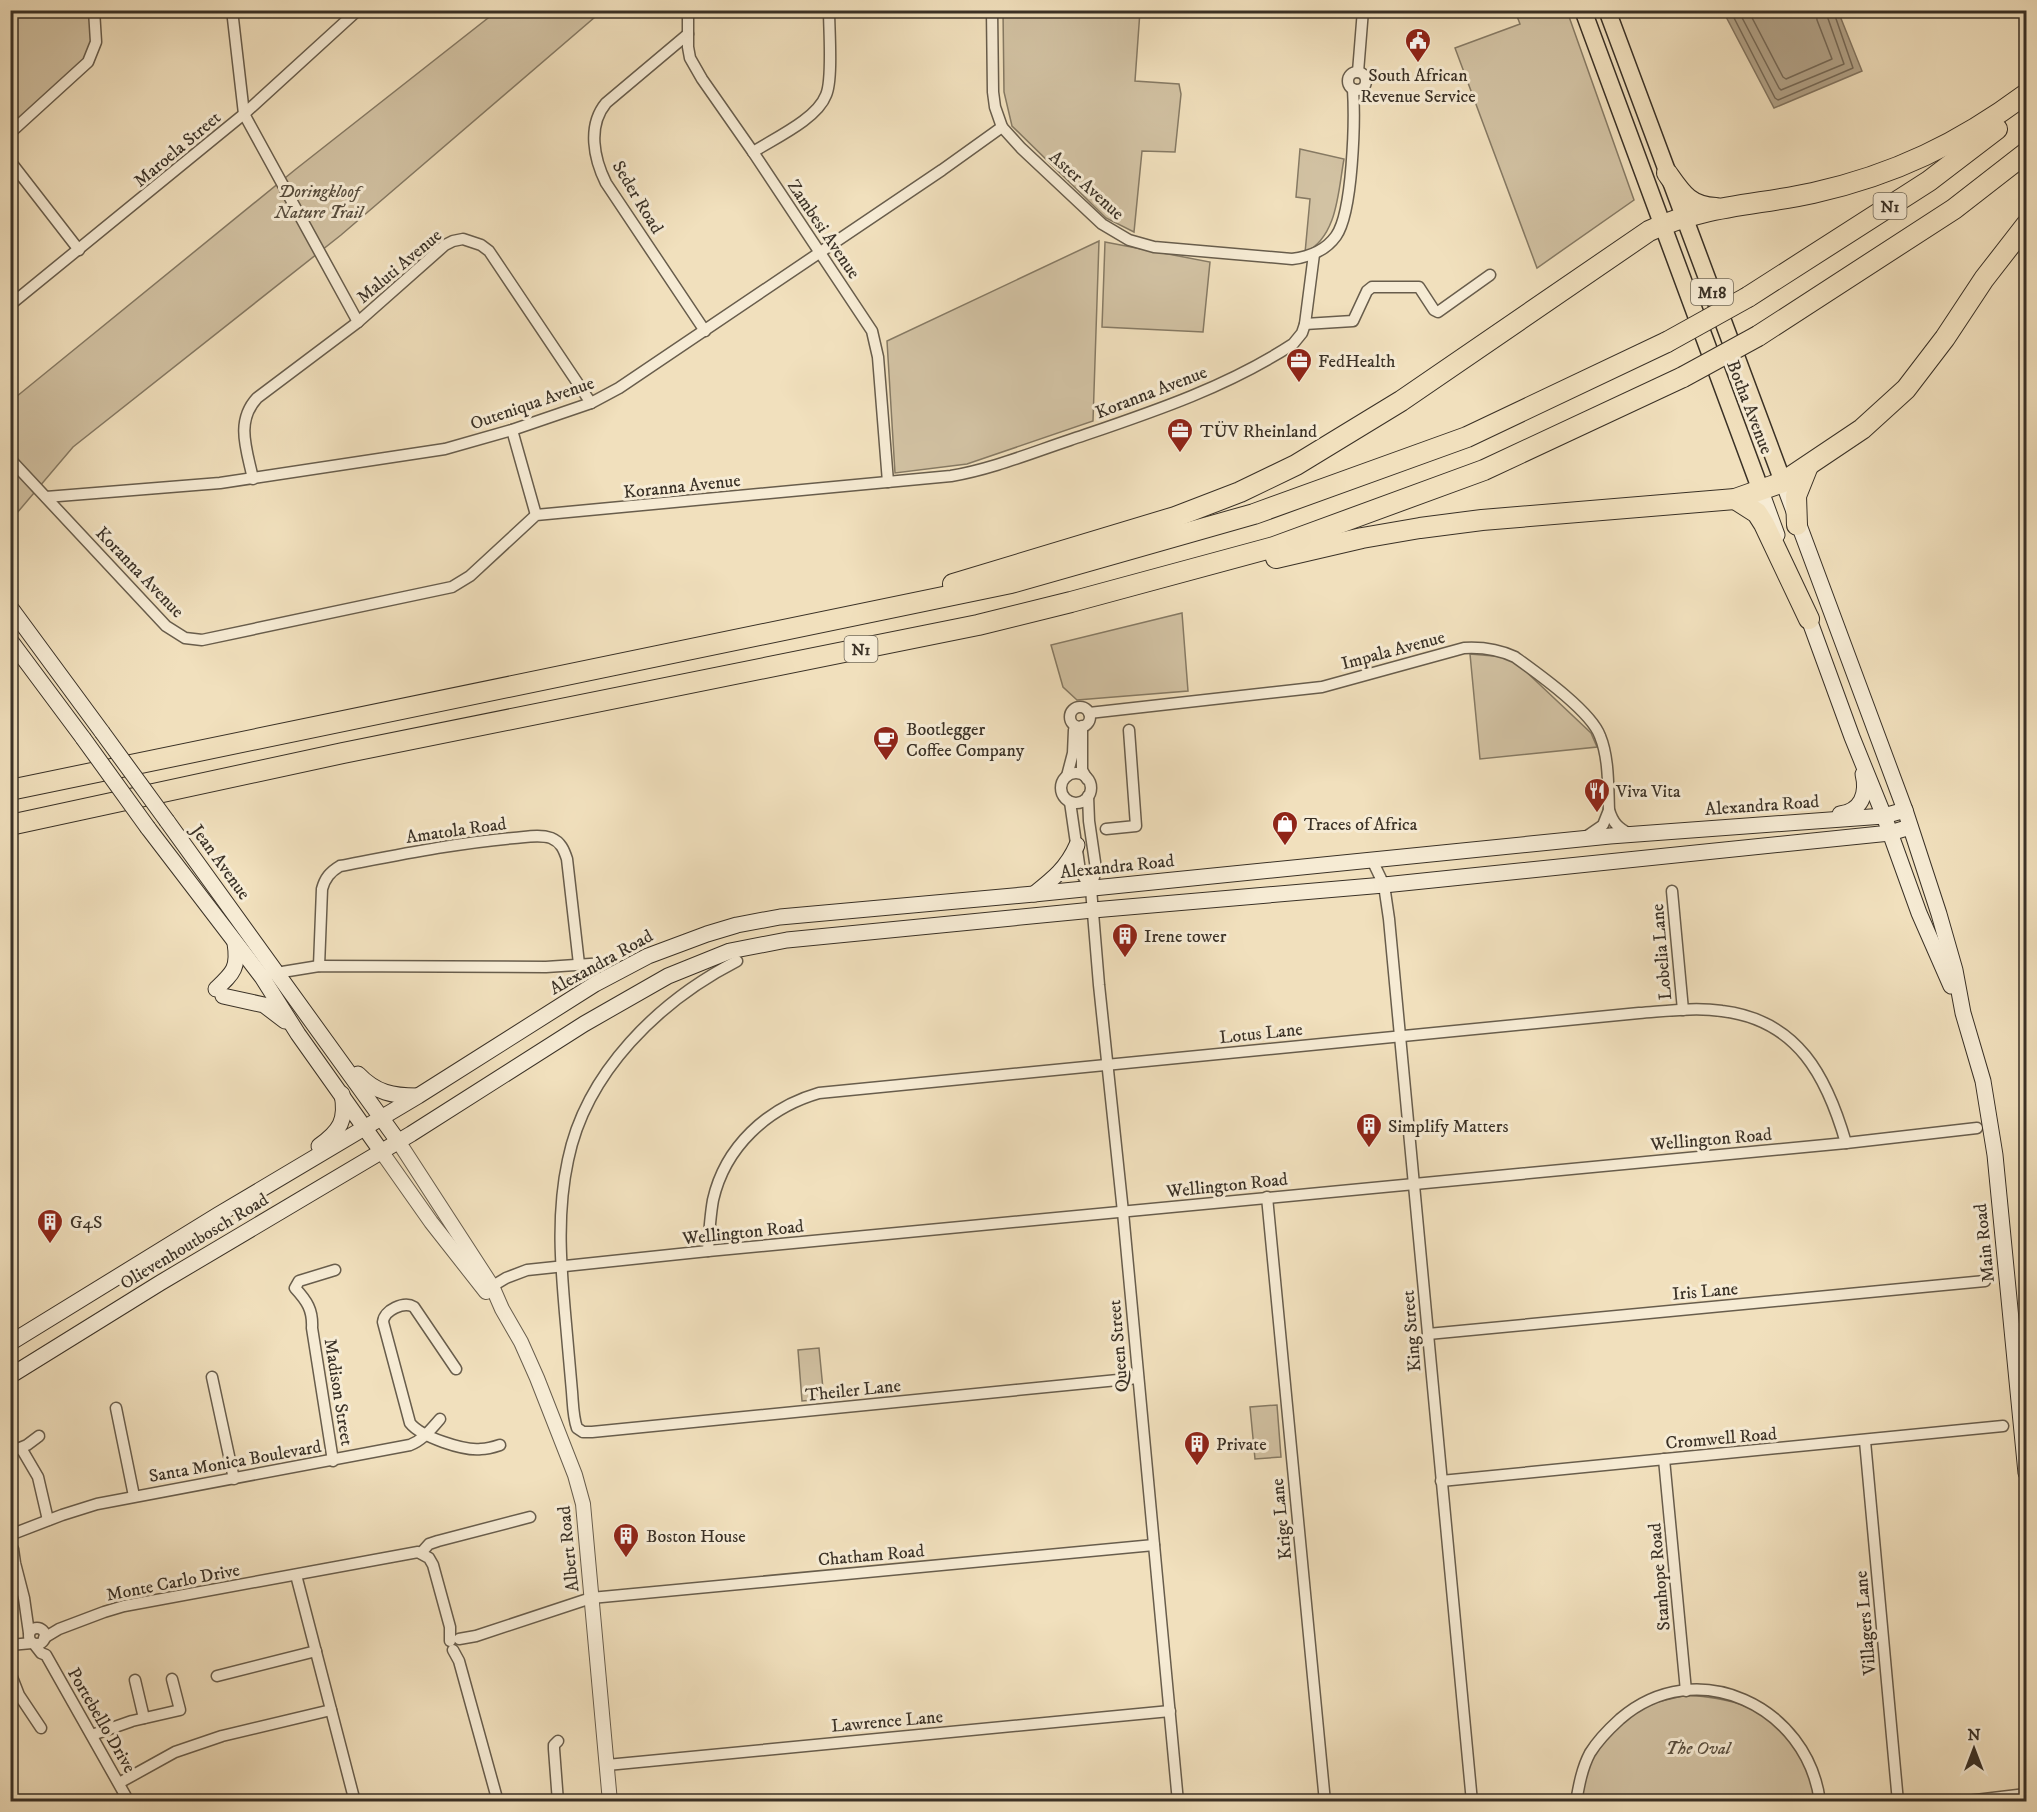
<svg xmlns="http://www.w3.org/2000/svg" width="2037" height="1812" font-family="'IM FELL DW Pica',serif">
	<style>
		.green { fill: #d2c2a3; stroke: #867a64; stroke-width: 1.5 }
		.water { fill: #b3a48a; stroke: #837662; stroke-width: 1.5 }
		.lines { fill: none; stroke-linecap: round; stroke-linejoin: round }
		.shore { stroke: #766a58; stroke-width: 1.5 }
		.minor-casing { stroke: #685d4c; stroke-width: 13 }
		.tertiary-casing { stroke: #685d4c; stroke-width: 16 }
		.secondary-casing { stroke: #3a3126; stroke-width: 17 }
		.primary-casing { stroke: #3a3126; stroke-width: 19 }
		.motorway-casing { stroke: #3a3126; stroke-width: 22 }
		.minor { stroke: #f6ebd4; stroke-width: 10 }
		.tertiary { stroke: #f6ebd4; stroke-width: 14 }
		.secondary { stroke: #f6ebd4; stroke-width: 15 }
		.primary { stroke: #f1e0bd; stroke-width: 16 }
		.motorway { stroke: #f1e0bd; stroke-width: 20 }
		.secondary-bridge-casing { stroke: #3a3126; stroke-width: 17; stroke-linecap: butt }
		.motorway-bridge-casing { stroke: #3a3126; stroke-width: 22; stroke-linecap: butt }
		.secondary-bridge { stroke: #f6ebd4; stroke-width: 15 }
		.motorway-bridge { stroke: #f1e0bd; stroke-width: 20 }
		.labels { text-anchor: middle; stroke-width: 6; stroke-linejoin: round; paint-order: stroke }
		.shield { fill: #f6ebd4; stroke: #72695a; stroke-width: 1.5 }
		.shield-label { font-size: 16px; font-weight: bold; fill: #3a3126 }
		.poi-label { font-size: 18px; fill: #3a3126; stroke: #f6ebd4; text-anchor: start }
		.street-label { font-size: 18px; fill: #3a3126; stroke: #f6ebd4 }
		.park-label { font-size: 18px; font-style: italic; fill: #584e3f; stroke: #f6ebd4 }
	</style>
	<rect width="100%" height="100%" fill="#f1e0bd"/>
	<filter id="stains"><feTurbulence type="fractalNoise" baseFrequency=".00333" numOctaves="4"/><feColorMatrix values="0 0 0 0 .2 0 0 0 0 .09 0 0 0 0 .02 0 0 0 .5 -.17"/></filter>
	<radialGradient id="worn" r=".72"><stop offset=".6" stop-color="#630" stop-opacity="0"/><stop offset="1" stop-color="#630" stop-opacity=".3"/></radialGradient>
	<!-- green -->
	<g class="green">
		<path d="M11,11H92L94,44L85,62L11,129Z"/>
		<path d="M497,11H602L341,235L73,447L11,520V401L296,169Z"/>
		<path d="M1003,11H1140L1135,81L1179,84L1181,94L1175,152L1142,151L1134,232L1106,218L1012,126L1004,92Z"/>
		<path d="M1515,11H1567L1634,200L1537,268L1455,48L1520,24Z"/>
		<path d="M1300,149L1344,159C1338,191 1338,236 1305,253L1310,199L1296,197Z"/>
		<path d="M1099,241L1093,421L967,464L895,473L887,341Z"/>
		<path d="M1105,242L1210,262L1203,332L1102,327Z"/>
		<path d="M1182,613L1188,691L1077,700L1063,687L1051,645Z"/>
		<path d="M1470,654L1505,657L1519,665L1591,733L1597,747L1480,759Z"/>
		<path d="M819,1348L824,1399L802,1401L798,1350Z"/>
		<path d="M1277,1405L1281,1457L1255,1459L1250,1407Z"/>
		<path d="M1687,1695C1725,1698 1755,1703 1784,1732C1788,1736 1793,1740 1796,1745C1807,1763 1812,1782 1818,1802H1577L1591,1752L1631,1714L1657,1702Z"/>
	</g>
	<!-- water -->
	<path class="water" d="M1723,11H1838L1862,71L1774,108Z"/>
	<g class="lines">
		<!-- shore -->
		<g class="shore">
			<path d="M1730,10L1775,98L1778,100L1853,68L1833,10"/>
			<path d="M1738,10L1779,88L1781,90L1844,64L1825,10"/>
			<path d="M1748,10L1783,77L1786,79L1832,59L1817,20L1816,10"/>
		</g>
		<defs>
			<g id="minor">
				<path d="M232,10L244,114L358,322"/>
				<path d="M688,10V47L690,58L702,79L753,152L872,331L878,357L888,482"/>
				<path d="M992,10L993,92L995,107L1002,127L1021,148L1102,224L1129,240L1154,247L1292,259C1309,257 1326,250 1336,236C1353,212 1355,120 1353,89"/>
				<path d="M688,34L606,103C587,126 594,159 606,183L705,331"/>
				<circle cx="1357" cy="81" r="9"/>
				<path d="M1358,72L1363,10"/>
				<path d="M10,133L88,62L96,42L94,10"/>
				<path d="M753,152C775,138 817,119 826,95C833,80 829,29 829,10"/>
				<path d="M10,161L79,250"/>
				<path d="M10,305L244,114L358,10"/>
				<path d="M1305,324L1353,321L1367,291L1372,287H1419L1434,310L1438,312L1490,275"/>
				<path d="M512,430L536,515"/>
				<path d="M10,459L166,626L185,638L202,640L452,587L470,576L536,515L951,476C992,469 1031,453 1070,440C1146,414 1224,389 1293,344L1302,333L1305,324L1314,254"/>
				<path d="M253,479C247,450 235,422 257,398L358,322L445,245L453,241L463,239L481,245L489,251L591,403"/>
				<path d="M46,497L220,483L445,449L512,430L591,403L619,388L942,170L1002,127"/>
				<circle cx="1080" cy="717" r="10"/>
				<path d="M1089,713L1322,687L1464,648C1481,647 1500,650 1515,657C1537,673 1591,711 1600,736C1609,758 1608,786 1609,810C1613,823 1618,828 1630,834"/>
				<path d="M1082,726V770L1087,779"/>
				<circle cx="1076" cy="788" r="15"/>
				<path d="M1067,776L1073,753L1074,730"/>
				<path d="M1088,796L1089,821L1096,869L1091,889L1099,985L1123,1212L1178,1802"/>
				<path d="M1070,802L1080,871L1091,889"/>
				<path d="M1106,829L1136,826L1129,730"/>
				<path d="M1587,836L1603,825L1609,810"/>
				<path d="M1372,860L1384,885L1389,919L1472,1802"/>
				<path d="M1672,891L1683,1010"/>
				<path d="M737,961C659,1001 586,1072 568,1160C556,1215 561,1269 566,1324C568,1347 570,1369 572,1392C573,1404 573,1417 577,1428L583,1432H592L1138,1378"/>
				<path d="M319,966L322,889C325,878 330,872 340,866C398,855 456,843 514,838C526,837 540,834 551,838C561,842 564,850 567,859L579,964"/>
				<path d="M270,974L319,966L546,967L605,963"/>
				<path d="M1267,1197L1325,1802"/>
				<path d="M708,1251C709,1234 710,1217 713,1200C725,1147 767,1108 819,1093L1639,1013C1667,1011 1695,1007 1722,1011C1798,1020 1827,1077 1846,1143"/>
				<path d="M486,1290L506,1278L527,1270L708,1251L1846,1143L1977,1128"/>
				<path d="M1428,1334L1985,1281"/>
				<path d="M456,1369L414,1307C404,1301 384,1310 383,1322L410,1423C421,1437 464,1451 481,1449C487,1449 494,1447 500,1445"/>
				<path d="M212,1377L234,1479"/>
				<path d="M116,1408L134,1496"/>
				<path d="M1865,1441L1898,1802"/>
				<path d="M21,1448L38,1477L48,1520"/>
				<path d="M10,1452L27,1445L39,1436"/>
				<path d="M1664,1459L1686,1691"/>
				<path d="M333,1461L312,1328C313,1310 307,1301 295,1288L299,1281L335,1270"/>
				<path d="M1441,1481L2003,1426"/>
				<path d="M10,1535L62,1515L97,1504L410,1445C423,1440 431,1429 440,1419"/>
				<path d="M13,1549L15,1563L24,1598L29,1633"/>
				<path d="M421,1553L429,1544L438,1541L530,1517"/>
				<path d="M296,1575L355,1802"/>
				<circle cx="37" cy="1636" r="8"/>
				<path d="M44,1638L59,1629L104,1612L124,1606L418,1552L429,1558L433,1565L450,1627V1641"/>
				<path d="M459,1639L476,1636L591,1598L1154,1545"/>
				<path d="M34,1644L41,1653L46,1655L129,1802"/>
				<path d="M10,1645L32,1643"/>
				<path d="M453,1650L459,1661L498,1802"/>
				<path d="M10,1672L19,1695L41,1728"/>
				<path d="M217,1676L316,1651"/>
				<path d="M135,1680L144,1718"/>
				<path d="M92,1735L132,1721L180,1710L172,1679"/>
				<path d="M607,1765L1170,1711"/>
				<path d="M119,1783L175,1752L222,1736L331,1710"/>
				<path d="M558,1802L554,1749V1745L558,1741"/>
				<path d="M1576,1802C1579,1785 1582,1768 1590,1753C1598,1740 1609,1729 1620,1719C1696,1653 1808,1706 1820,1802"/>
				<path d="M1959,1802L2026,1794"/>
			</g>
			<g id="tertiary">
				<path d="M398,1141L492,1286L502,1309L521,1342L537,1378L575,1475L583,1504L610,1802"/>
				<path d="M381,1151L431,1222L486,1292"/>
			</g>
			<g id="secondary">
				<path d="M1783,482L1905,810L1939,914L1955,970L1963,1013L1983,1081L1995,1155L2026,1473"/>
				<path d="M1761,491L1777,535"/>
				<path d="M10,607L102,732"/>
				<path d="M1806,611L1852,737L1884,816L1919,913L1951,986"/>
				<path d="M10,640L83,738"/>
				<path d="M1840,814C1861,811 1868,794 1863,774"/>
				<path d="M167,821L398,1141"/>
				<path d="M148,828L262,977L298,1034L381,1151"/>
				<path d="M1034,894C1053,879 1067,868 1077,845"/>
				<path d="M216,989C233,973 239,968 235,943"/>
				<path d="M223,996L264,1005L285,1021"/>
				<path d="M358,1074C376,1093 393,1096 417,1096"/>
				<path d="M319,1146C340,1131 347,1120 342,1094"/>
				<path d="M10,1343L218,1215L418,1096L595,984L648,956L707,934L737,925L780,917L1034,894L1610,836L1884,816L1905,810"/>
				<path d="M10,1376L160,1283L411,1134L584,1024L668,976L730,951L787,940L1093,910L1384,885L1890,833L1910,827"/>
			</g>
			<g id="primary">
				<path d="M1583,10L1761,491"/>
				<path d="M1607,10L1783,482"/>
			</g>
			<g id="motorway">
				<path d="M1667,173C1681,193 1689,207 1716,208"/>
				<path d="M1748,297L1929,181L1997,129"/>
				<path d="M1758,336L1954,209L2026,153"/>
				<path d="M1735,499L1757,513L1764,524L1809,619"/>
				<path d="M1797,525L1796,496L1808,466"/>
				<path d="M1276,558L1362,538L1420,528L1482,520L1735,499L1783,482L1862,429L1906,389L1945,338L1984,279L2026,225"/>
				<path d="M953,584L1175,517L1240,492L1296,465L1401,401L1649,231C1700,206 1759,205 1813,193C1894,175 1960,143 2026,94"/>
				<path d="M10,790L1011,583L1254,514L1467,437L1667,342"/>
				<path d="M10,825L343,753L978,625L1071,602L1274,547L1484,470L1683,377"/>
			</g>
		</defs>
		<!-- minor casing -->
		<use href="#minor" class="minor-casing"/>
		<!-- tertiary casing -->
		<use href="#tertiary" class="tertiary-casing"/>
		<!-- secondary casing -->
		<use href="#secondary" class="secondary-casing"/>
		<!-- primary casing -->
		<use href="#primary" class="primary-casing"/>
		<!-- motorway casing -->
		<use href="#motorway" class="motorway-casing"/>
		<!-- minor -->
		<use href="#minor" class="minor"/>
		<!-- tertiary -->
		<use href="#tertiary" class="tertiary"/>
		<!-- secondary -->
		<use href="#secondary" class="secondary"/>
		<!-- primary -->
		<use href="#primary" class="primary"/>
		<!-- motorway -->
		<use href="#motorway" class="motorway"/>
		<defs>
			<g id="secondary-bridge">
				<path d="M102,732L167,821"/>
				<path d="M83,738L148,828"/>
			</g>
			<g id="motorway-bridge">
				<path d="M1667,342L1748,297"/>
				<path d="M1683,377L1758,336"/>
			</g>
		</defs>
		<!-- secondary-bridge casing -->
		<use href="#secondary-bridge" class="secondary-bridge-casing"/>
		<!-- motorway-bridge casing -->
		<use href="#motorway-bridge" class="motorway-bridge-casing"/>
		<!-- secondary-bridge -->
		<use href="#secondary-bridge" class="secondary-bridge"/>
		<!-- motorway-bridge -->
		<use href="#motorway-bridge" class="motorway-bridge"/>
	</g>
	<!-- icons -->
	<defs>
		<symbol id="civic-pin" viewBox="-11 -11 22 30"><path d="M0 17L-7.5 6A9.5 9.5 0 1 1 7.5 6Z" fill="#8f2418" stroke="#f6ebd4"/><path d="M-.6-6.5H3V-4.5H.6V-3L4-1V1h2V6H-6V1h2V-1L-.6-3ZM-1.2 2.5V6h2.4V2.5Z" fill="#fff"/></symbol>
		<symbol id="office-pin" viewBox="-11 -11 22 30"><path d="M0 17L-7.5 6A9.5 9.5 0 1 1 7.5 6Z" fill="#8f2418" stroke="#f6ebd4"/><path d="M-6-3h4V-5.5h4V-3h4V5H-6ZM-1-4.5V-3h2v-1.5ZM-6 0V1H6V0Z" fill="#fff"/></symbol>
		<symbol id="cafe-pin" viewBox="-11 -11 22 30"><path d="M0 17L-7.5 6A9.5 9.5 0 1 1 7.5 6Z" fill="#8f2418" stroke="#f6ebd4"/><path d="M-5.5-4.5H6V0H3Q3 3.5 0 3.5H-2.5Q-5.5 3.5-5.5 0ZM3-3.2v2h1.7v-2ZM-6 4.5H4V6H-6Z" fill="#fff"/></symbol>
		<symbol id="restaurant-pin" viewBox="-11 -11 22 30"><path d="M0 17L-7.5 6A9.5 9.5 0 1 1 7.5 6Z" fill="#8f2418" stroke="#f6ebd4"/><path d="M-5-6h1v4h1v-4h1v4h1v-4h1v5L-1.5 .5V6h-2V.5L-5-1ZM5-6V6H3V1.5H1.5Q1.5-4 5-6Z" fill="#fff"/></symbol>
		<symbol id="shop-pin" viewBox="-11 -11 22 30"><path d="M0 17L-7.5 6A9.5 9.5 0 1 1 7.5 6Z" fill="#8f2418" stroke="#f6ebd4"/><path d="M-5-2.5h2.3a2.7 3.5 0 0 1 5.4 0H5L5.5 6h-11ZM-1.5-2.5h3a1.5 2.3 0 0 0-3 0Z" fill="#fff"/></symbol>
		<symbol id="building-pin" viewBox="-11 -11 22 30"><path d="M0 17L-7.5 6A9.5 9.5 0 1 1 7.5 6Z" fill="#8f2418" stroke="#f6ebd4"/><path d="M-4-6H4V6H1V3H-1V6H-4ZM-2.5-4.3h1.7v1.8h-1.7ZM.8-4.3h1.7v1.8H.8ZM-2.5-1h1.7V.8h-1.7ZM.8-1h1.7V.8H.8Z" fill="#fff"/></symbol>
	</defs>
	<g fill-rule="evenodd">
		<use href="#civic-pin" x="1403" y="26" width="30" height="40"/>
		<use href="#office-pin" x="1284" y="346" width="30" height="40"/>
		<use href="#office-pin" x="1165" y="416" width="30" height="40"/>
		<use href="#cafe-pin" x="871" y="724" width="30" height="40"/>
		<use href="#restaurant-pin" x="1582" y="776" width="30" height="40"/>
		<use href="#shop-pin" x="1270" y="809" width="30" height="40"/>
		<use href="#building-pin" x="1110" y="921" width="30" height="40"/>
		<use href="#building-pin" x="1354" y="1111" width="30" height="40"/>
		<use href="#building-pin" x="35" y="1207" width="30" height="40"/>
		<use href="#building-pin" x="1182" y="1429" width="30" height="40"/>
		<use href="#building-pin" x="611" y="1521" width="30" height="40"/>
	</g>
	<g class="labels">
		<!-- shield labels -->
		<g class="shield">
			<rect x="1873.5" y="193" width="33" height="26" rx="4.5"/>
			<rect x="1691" y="279" width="42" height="26" rx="4.5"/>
			<rect x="844.5" y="636" width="33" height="26" rx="4.5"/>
		</g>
		<g class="shield-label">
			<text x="1890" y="212">N1</text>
			<text x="1712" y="298">M18</text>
			<text x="861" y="655">N1</text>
		</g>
		<!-- poi labels -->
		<g class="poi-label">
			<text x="1418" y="81" text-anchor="middle">South African<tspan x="1418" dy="21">Revenue Service</tspan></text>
			<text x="1318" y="367">FedHealth</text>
			<text x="1200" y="437">TÜV Rheinland</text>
			<text x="906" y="735">Bootlegger<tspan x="906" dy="21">Coffee Company</tspan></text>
			<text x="1616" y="797">Viva Vita</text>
			<text x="1304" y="830">Traces of Africa</text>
			<text x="1144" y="942">Irene tower</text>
			<text x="1388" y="1132">Simplify Matters</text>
			<text x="70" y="1228">G4S</text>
			<text x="1216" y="1450">Private</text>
			<text x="646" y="1542">Boston House</text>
		</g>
		<!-- street labels -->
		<g class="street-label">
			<text transform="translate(177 149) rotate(-40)" y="6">Maroela Street</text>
			<text transform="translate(1087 185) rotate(42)" y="6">Aster Avenue</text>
			<text transform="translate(638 197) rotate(59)" y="6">Seder Road</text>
			<text transform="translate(824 229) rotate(56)" y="6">Zambesi Avenue</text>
			<text transform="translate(399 266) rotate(-40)" y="6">Maluti Avenue</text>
			<text transform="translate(1151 392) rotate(-21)" y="6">Koranna Avenue</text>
			<text transform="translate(532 403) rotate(-19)" y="6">Outeniqua Avenue</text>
			<text transform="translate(1750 407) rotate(69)" y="6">Botha Avenue</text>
			<text transform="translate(682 486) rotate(-6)" y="6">Koranna Avenue</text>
			<text transform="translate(140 572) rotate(46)" y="6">Koranna Avenue</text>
			<text transform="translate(1393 650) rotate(-15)" y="6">Impala Avenue</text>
			<text transform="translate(1762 805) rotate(-4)" y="6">Alexandra Road</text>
			<text transform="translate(456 830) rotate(-8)" y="6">Amatola Road</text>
			<text transform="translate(221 862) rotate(54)" y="6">Jean Avenue</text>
			<text transform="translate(1117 866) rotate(-6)" y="6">Alexandra Road</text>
			<text transform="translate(1661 952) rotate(-95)" y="6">Lobelia Lane</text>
			<text transform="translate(601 962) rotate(-29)" y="6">Alexandra Road</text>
			<text transform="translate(1261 1033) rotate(-6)" y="6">Lotus Lane</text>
			<text transform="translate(1711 1139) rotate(-5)" y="6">Wellington Road</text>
			<text transform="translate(1227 1185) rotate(-6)" y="6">Wellington Road</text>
			<text transform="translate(743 1232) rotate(-6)" y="6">Wellington Road</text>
			<text transform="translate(194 1241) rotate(-31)" y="6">Olievenhoutbosch Road</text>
			<text transform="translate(1984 1243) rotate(-96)" y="6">Main Road</text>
			<text transform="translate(1705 1291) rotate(-5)" y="6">Iris Lane</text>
			<text transform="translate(1411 1331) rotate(-95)" y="6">King Street</text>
			<text transform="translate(1118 1346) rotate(-95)" y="6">Queen Street</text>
			<text transform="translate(853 1390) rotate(-6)" y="6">Theiler Lane</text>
			<text transform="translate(339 1392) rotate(81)" y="6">Madison Street</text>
			<text transform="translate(1721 1438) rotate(-5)" y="6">Cromwell Road</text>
			<text transform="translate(235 1461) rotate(-10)" y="6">Santa Monica Boulevard</text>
			<text transform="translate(1281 1519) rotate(-96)" y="6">Krige Lane</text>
			<text transform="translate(568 1549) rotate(-96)" y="6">Albert Road</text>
			<text transform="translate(871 1555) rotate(-5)" y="6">Chatham Road</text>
			<text transform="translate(1659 1577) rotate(-95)" y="6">Stanhope Road</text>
			<text transform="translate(173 1582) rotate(-11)" y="6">Monte Carlo Drive</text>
			<text transform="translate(1865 1623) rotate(-95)" y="6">Villagers Lane</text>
			<text transform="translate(102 1720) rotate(60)" y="6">Portebello Drive</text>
			<text transform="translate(887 1721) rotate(-5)" y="6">Lawrence Lane</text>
		</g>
		<!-- park labels -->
		<g class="park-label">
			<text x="319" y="197">Doringkloof<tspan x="319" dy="21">Nature Trail</tspan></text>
			<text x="1698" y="1754">The Oval</text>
		</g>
	</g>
	<!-- margin -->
	<rect width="2037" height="1812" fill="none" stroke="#f1e0bd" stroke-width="36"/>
	<rect x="12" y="12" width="2013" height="1788" fill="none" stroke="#3a3126" stroke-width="3"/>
	<rect x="18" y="18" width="2001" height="1776" fill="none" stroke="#3a3126" stroke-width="1.5"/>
	<!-- north arrow -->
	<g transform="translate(1974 1749)" stroke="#f6ebd4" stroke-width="4.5" paint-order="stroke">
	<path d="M0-4.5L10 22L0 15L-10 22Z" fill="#3a3126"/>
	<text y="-9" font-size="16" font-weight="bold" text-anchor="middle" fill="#3a3126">N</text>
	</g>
	<rect width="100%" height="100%" filter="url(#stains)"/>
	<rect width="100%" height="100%" fill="url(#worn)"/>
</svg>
